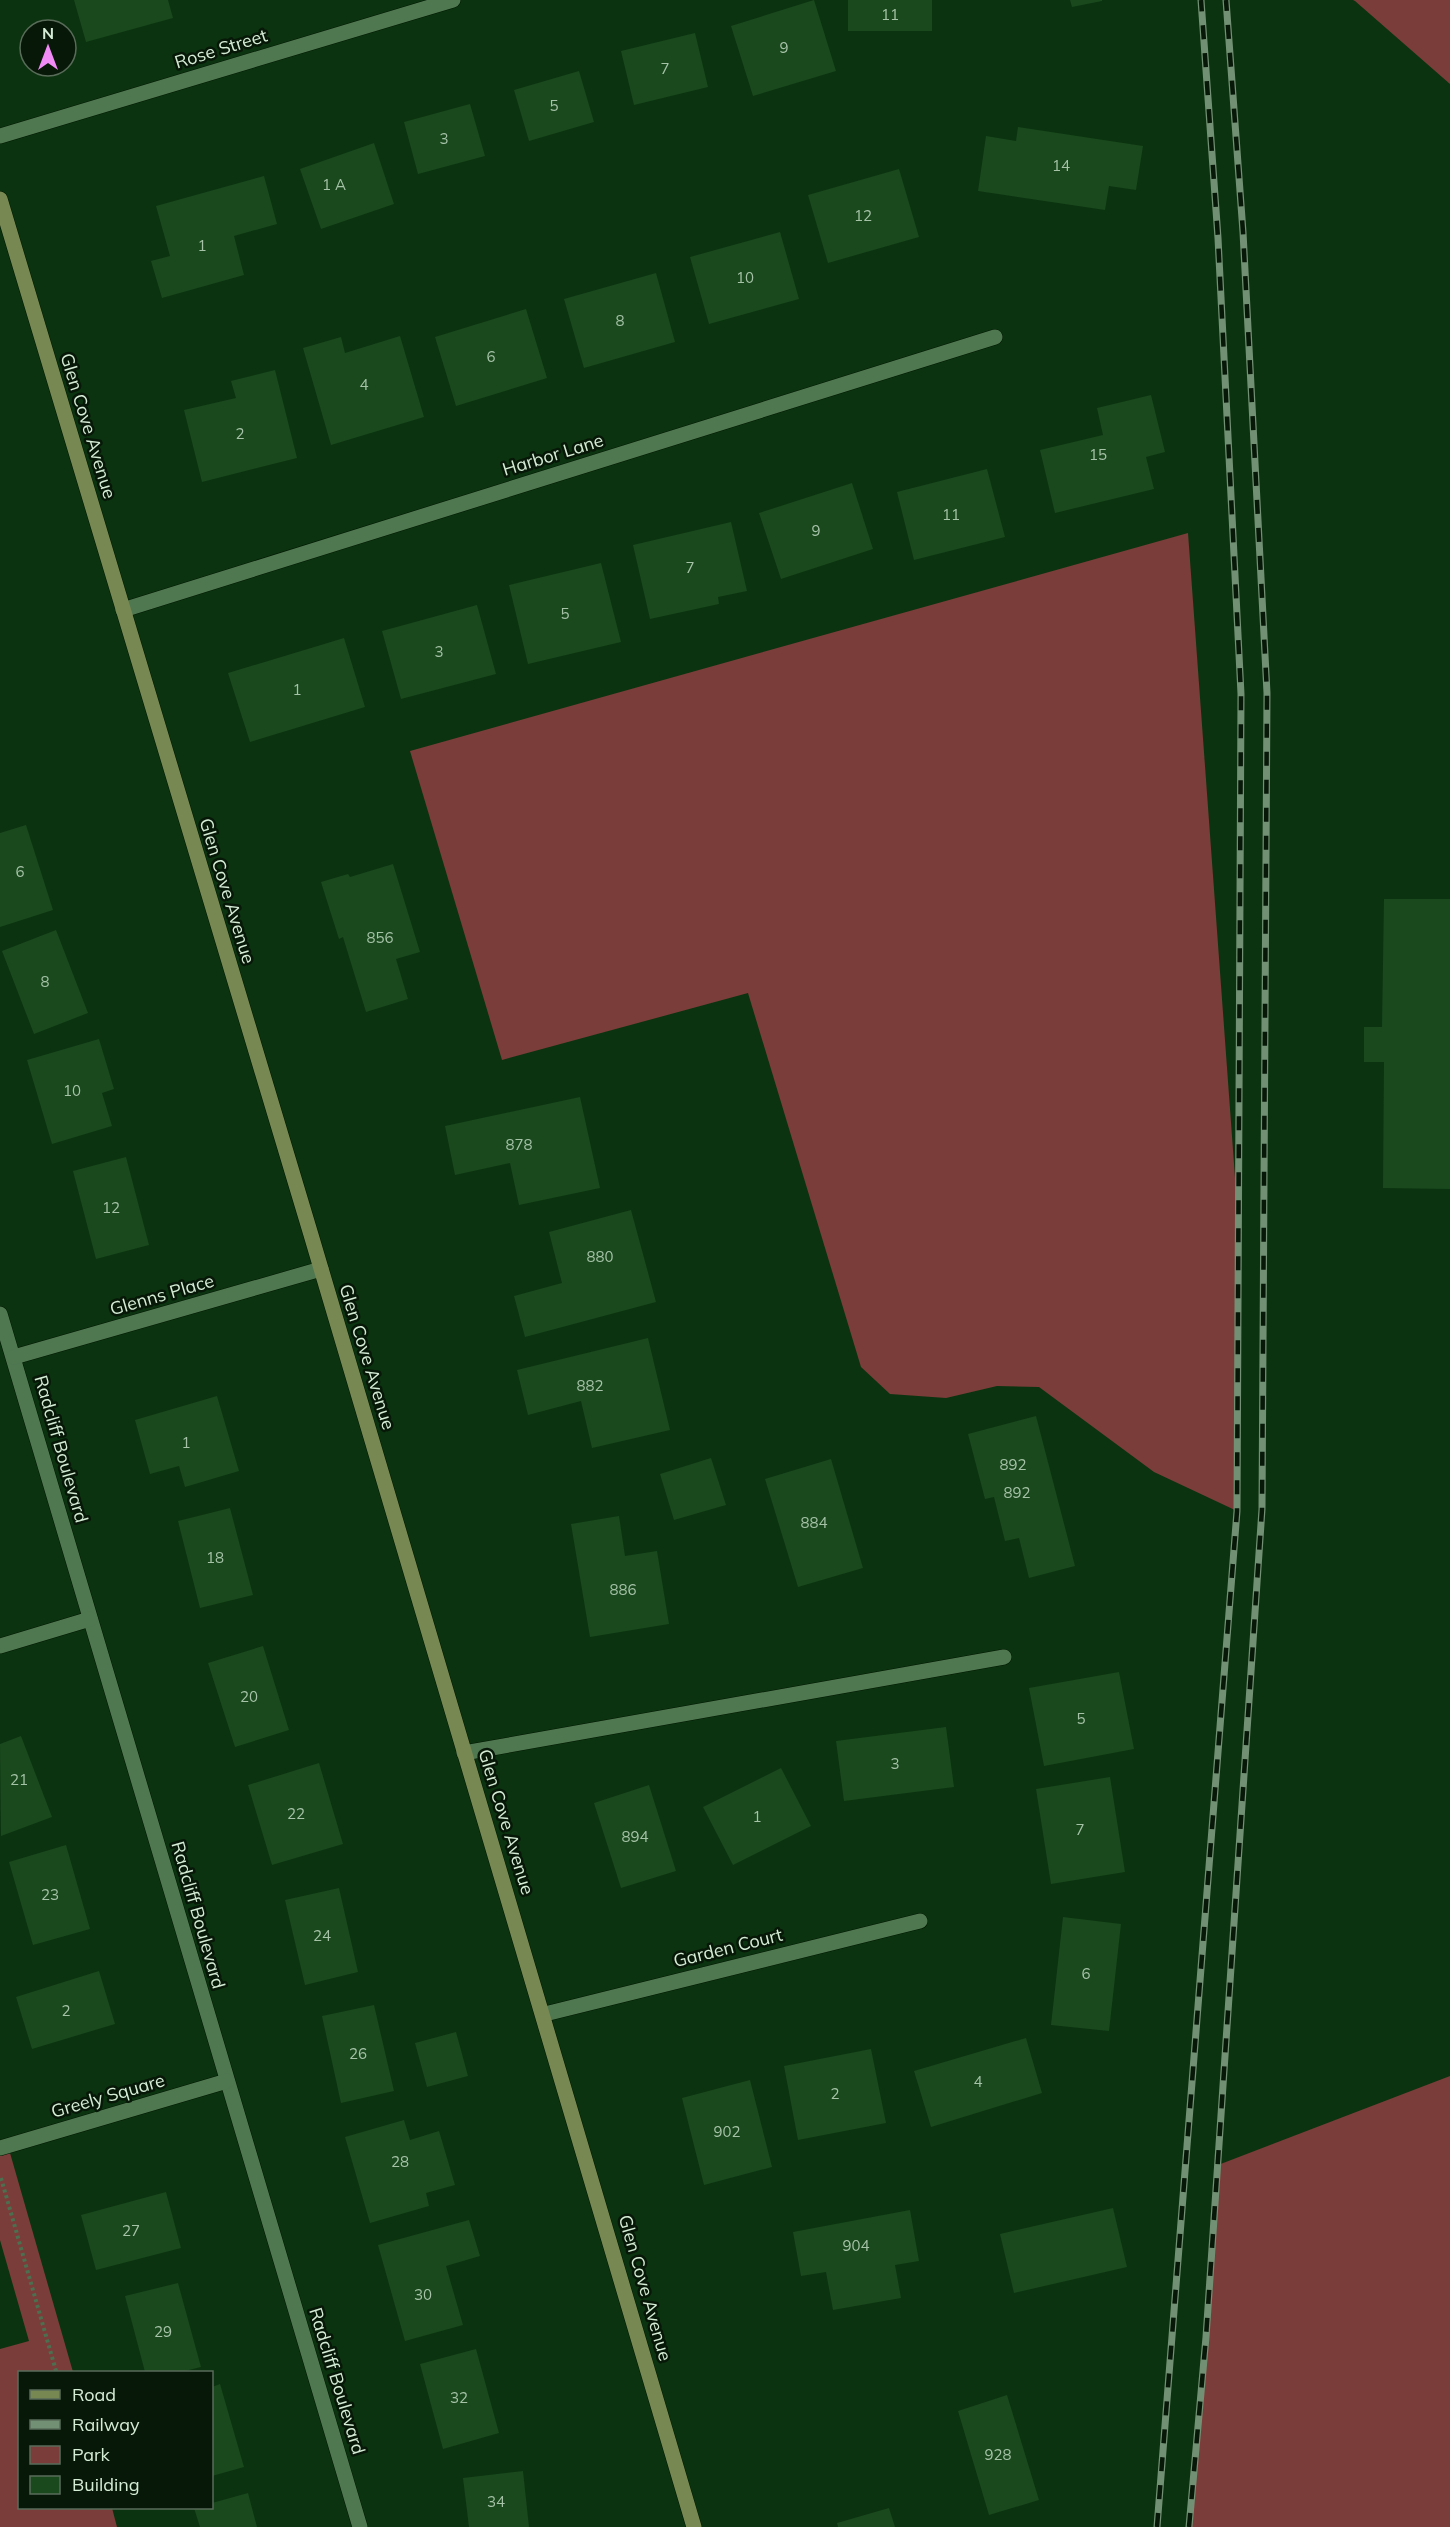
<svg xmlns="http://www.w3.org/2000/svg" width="1450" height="2527" font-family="Mulish,sans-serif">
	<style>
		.green { fill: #7a3d39 }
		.building { fill: #1a491e }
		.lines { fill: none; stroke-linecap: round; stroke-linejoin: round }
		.service-casing { stroke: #001901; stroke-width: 16 }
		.minor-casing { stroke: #001901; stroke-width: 16 }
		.secondary-casing { stroke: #001901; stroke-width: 16 }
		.path { stroke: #4c6f4f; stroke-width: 4; stroke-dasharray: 3 3; stroke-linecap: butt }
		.service { stroke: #4f7750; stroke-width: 15 }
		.minor { stroke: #4f7750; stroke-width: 15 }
		.secondary { stroke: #788853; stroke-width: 15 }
		.rail-casing { stroke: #729174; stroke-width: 7 }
		.rail { stroke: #071708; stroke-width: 4.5; stroke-dasharray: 14; stroke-linecap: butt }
		.labels { text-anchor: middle; stroke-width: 5; stroke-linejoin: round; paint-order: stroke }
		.number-label { font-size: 15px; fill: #a6c3a7 }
		.street-label { font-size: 18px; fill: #d5ecd5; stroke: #071708 }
	</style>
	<rect width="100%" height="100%" fill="#0b330f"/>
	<!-- green -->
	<g class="green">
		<path d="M1353,0H1450V84L1355,1Z"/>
		<path d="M1188,533L1240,1246L1237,1511L1154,1472L1039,1387L997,1386L946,1398L890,1394L861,1367L748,993L502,1060L410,751Z"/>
		<path d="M1450,2076V2527H1189L1206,2337L1218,2165Z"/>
		<path d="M8,2146L73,2372H20V2508H112L117,2527H0V2349L29,2341L0,2240V2148Z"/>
	</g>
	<!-- building -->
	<g class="building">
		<path d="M74,0H168L173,18L86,42Z"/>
		<path d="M814,0L836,71L753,96L731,26Z"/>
		<rect x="848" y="0" width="84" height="31"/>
		<path d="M1070,0H1102V1L1072,7Z"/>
		<path d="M695,33L708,87L634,105L621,51Z"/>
		<path d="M579,71L594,122L529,141L514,90Z"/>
		<path d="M470,104L485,156L418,174L404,122Z"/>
		<path d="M1018,127L1143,146L1136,190L1109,186L1105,210L978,191L986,136L1016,141Z"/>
		<path d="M374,143L394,204L321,229L300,169Z"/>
		<path d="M899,169L919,237L828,263L808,195Z"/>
		<path d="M264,176L277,224L234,236L244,275L162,298L151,261L170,256L156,206Z"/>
		<path d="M780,232L799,299L709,324L690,257Z"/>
		<path d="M656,273L675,342L584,368L564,299Z"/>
		<path d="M526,309L547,378L456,406L435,337Z"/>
		<path d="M400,336L424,417L331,445L303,348L341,337L345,353Z"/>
		<path d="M275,370L297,458L202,482L184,410L236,398L231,381Z"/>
		<path d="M1151,395L1165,452L1146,457L1154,489L1055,513L1040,450L1103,435L1097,408Z"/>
		<path d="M987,469L1005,537L914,560L897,492Z"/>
		<path d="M852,483L873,549L781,579L759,513Z"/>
		<path d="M731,522L747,591L718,597L719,604L650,619L633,545Z"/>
		<path d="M601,563L621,642L528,664L509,585Z"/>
		<path d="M477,605L496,674L401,699L382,631Z"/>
		<path d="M344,638L365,707L250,742L228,673Z"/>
		<path d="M26,825L53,910L0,927V833Z"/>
		<path d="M393,864L420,952L396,959L408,999L366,1012L343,937L339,939L321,882L348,874L350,877Z"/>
		<path d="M1384,899H1450V1189L1383,1188L1384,1062H1364V1027H1382Z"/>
		<path d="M56,930L88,1013L34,1034L2,951Z"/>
		<path d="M99,1039L114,1089L102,1093L112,1126L52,1144L27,1060Z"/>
		<path d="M580,1097L600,1188L519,1205L510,1163L455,1175L445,1126Z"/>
		<path d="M126,1157L149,1245L96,1259L73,1171Z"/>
		<path d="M631,1210L656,1302L525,1337L514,1296L562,1283L549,1232Z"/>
		<path d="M648,1338L670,1430L592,1448L581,1401L528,1415L517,1370Z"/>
		<path d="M217,1396L239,1471L185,1487L179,1466L150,1474L135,1420Z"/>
		<path d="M1036,1416L1075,1566L1029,1578L1019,1538L1005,1541L994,1497L985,1499L968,1434Z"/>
		<path d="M711,1458L726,1505L674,1520L660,1474Z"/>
		<path d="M831,1459L863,1568L798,1587L765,1479Z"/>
		<path d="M230,1508L253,1595L200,1608L178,1521Z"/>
		<path d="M619,1516L625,1556L657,1551L669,1624L590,1637L571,1524Z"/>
		<path d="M263,1646L289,1730L235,1747L208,1663Z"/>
		<path d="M1119,1672L1134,1749L1044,1766L1029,1688Z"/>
		<path d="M946,1727L954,1787L844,1801L836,1741Z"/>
		<path d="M21,1736L52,1817L1,1836L0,1744Z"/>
		<path d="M319,1763L343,1844L272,1865L248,1785Z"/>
		<path d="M781,1768L811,1826L733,1865L703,1807Z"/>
		<path d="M1110,1777L1125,1872L1051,1884L1036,1789Z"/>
		<path d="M649,1785L676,1871L621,1888L594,1803Z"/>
		<path d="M66,1845L90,1929L33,1945L9,1862Z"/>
		<path d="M339,1888L358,1972L305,1985L285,1900Z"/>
		<path d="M1063,1917L1121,1924L1109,2031L1051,2025Z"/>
		<path d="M99,1971L115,2024L32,2049L16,1997Z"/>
		<path d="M374,2005L394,2091L341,2103L322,2016Z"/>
		<path d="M456,2032L468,2076L427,2087L415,2043Z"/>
		<path d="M1026,2038L1042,2093L931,2127L914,2071Z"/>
		<path d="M871,2049L886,2123L798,2140L784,2066Z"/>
		<path d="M750,2080L772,2167L704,2185L682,2098Z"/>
		<path d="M404,2120L410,2140L439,2131L455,2185L426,2193L429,2206L370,2223L345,2137Z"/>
		<path d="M166,2192L181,2248L96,2270L81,2215Z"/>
		<path d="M1113,2208L1127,2267L1014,2293L1000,2234Z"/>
		<path d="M910,2210L919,2261L895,2265L901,2298L833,2310L826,2272L801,2276L793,2232Z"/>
		<path d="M469,2220L480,2256L446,2266L463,2325L405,2341L378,2245Z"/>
		<path d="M178,2283L201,2367L181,2372H145L125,2296Z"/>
		<path d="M476,2349L499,2433L443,2449L420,2364Z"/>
		<path d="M220,2384L244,2467L212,2476V2387Z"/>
		<path d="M1007,2395L1039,2500L989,2515L958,2411Z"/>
		<path d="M523,2471L529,2527H469L463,2478Z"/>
		<path d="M248,2493L257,2527H200L194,2508H212V2503Z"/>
		<path d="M889,2508L895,2527H838L837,2523Z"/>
	</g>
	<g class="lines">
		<defs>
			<path id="service" d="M464,1753L1004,1657"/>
			<g id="minor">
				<path d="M0,136L453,0"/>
				<path d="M123,610L995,337"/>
				<path d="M0,1314L360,2527"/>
				<path d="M14,1357L321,1269"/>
				<path d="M0,1646L90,1619"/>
				<path d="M545,2014L920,1921"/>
				<path d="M0,2148L227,2081"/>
			</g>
			<path id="secondary" d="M0,199C232,975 468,1749 694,2527"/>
		</defs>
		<!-- service casing -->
		<use href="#service" class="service-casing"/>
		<!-- minor casing -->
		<use href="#minor" class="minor-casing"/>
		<!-- secondary casing -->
		<use href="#secondary" class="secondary-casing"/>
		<!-- path -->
		<path class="path" d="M1,2178L56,2371"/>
		<!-- service -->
		<use href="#service" class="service"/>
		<!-- minor -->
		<use href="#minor" class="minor"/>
		<!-- secondary -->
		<use href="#secondary" class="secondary"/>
		<defs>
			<g id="rail">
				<path d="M1157,2527L1237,1511L1241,694L1218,238L1201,0"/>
				<path d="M1189,2527L1206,2337L1262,1509L1267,693L1243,232L1226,0"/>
			</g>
		</defs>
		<!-- rail casing -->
		<use href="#rail" class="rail-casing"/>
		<!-- rail -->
		<use href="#rail" class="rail"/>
	</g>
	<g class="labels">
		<!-- number labels -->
		<g class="number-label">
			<text x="890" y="20">11</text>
			<text x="784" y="53">9</text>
			<text x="665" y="74">7</text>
			<text x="554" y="111">5</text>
			<text x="444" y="144">3</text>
			<text x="1061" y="171">14</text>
			<text x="334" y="190">1 A</text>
			<text x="863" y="221">12</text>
			<text x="202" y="251">1</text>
			<text x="745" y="283">10</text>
			<text x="620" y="326">8</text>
			<text x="491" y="362">6</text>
			<text x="364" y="390">4</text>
			<text x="240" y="439">2</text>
			<text x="1098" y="460">15</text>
			<text x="951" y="520">11</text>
			<text x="816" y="536">9</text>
			<text x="690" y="573">7</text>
			<text x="565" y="619">5</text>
			<text x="439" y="657">3</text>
			<text x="297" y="695">1</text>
			<text x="20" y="877">6</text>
			<text x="380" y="943">856</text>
			<text x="45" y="987">8</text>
			<text x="72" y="1096">10</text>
			<text x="519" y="1150">878</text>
			<text x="111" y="1213">12</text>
			<text x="600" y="1262">880</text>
			<text x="590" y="1391">882</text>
			<text x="186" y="1448">1</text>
			<text x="1013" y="1470">892</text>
			<text x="1017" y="1498">892</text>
			<text x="814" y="1528">884</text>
			<text x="215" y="1563">18</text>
			<text x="623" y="1595">886</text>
			<text x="249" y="1702">20</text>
			<text x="1081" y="1724">5</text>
			<text x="895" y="1769">3</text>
			<text x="19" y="1785">21</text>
			<text x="296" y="1819">22</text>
			<text x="757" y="1822">1</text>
			<text x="1080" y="1835">7</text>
			<text x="635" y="1842">894</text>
			<text x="50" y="1900">23</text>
			<text x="322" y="1941">24</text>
			<text x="1086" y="1979">6</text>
			<text x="66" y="2016">2</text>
			<text x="358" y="2059">26</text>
			<text x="978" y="2087">4</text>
			<text x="835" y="2099">2</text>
			<text x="727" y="2137">902</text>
			<text x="400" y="2167">28</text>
			<text x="131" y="2236">27</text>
			<text x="856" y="2251">904</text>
			<text x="423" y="2300">30</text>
			<text x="163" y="2337">29</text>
			<text x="459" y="2403">32</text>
			<text x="998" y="2460">928</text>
			<text x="496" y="2507">34</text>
		</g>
		<!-- street labels -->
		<g class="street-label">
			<text transform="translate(221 49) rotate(-17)" y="6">Rose Street</text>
			<text transform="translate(88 426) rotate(73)" y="6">Glen Cove Avenue</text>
			<text transform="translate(553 455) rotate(-17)" y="6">Harbor Lane</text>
			<text transform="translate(227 891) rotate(73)" y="6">Glen Cove Avenue</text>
			<text transform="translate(162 1295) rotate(-16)" y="6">Glenns Place</text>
			<text transform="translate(367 1357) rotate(73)" y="6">Glen Cove Avenue</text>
			<text transform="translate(61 1449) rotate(74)" y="6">Radcliff Boulevard</text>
			<text transform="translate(506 1822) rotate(73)" y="6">Glen Cove Avenue</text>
			<text transform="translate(198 1915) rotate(74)" y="6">Radcliff Boulevard</text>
			<text transform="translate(728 1948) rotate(-14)" y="6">Garden Court</text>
			<text transform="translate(108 2096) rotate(-16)" y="6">Greely Square</text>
			<text transform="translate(645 2288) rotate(74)" y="6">Glen Cove Avenue</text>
			<text transform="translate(337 2381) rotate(73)" y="6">Radcliff Boulevard</text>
		</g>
	</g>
	<!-- legend -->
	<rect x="18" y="2371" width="195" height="138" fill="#071708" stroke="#596c5a" stroke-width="1.5"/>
	<rect x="30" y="2390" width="30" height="9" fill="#788853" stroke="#596c5a" stroke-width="1.5"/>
	<text x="72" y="2401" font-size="18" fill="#d5ecd5">Road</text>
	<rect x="30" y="2420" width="30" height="9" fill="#729174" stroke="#596c5a" stroke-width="1.5"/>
	<text x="72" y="2431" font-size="18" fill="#d5ecd5">Railway</text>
	<rect x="30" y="2446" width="30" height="18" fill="#7a3d39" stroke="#596c5a" stroke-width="1.5"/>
	<text x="72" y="2461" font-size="18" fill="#d5ecd5">Park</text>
	<rect x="30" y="2476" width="30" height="18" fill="#1a491e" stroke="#596c5a" stroke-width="1.5"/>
	<text x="72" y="2491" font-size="18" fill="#d5ecd5">Building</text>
	<!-- north arrow -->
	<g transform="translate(48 48)"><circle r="28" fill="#071708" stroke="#596c5a" stroke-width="1.5"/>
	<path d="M0-4.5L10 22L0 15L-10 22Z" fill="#f08bf6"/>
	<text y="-9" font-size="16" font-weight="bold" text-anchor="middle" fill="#d5ecd5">N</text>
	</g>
</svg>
